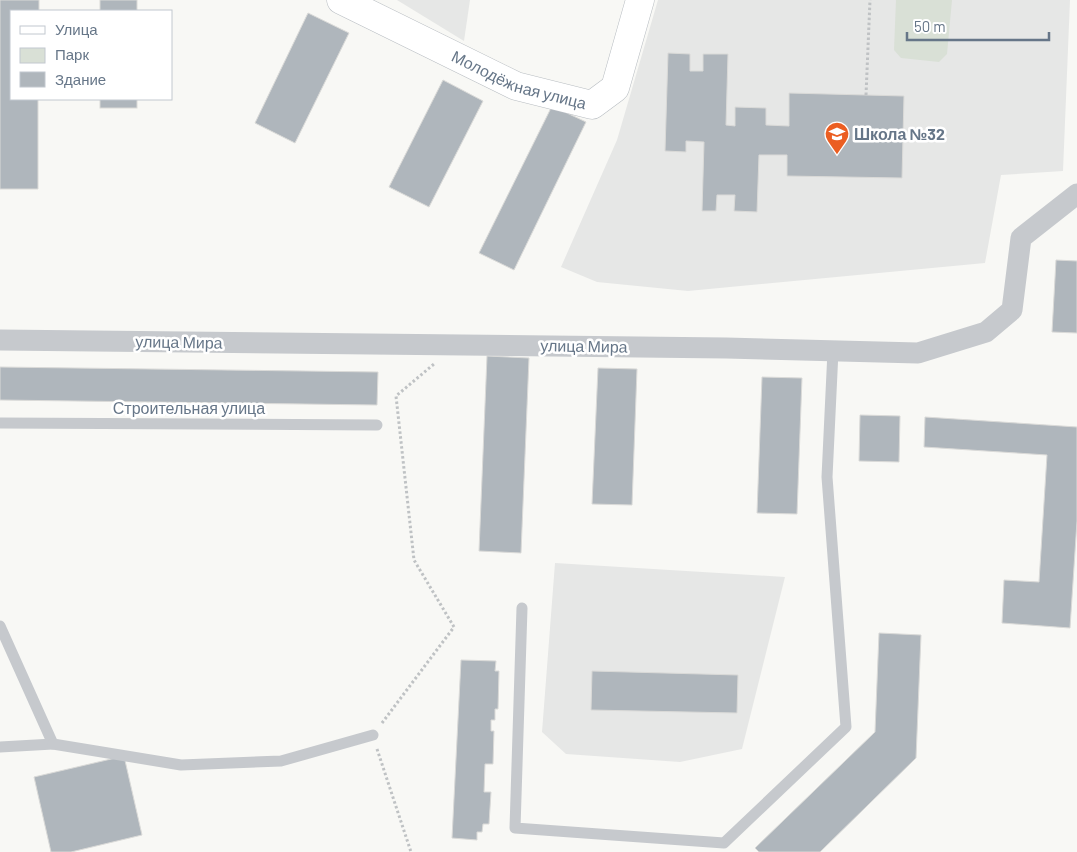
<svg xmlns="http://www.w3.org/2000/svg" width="1077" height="852" font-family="Barlow,sans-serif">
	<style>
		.built { fill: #e6e7e6 }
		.green { fill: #d9e0d6 }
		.building { fill: #afb6bc; stroke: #dadad8 }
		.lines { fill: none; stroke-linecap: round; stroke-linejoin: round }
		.secondary-casing { stroke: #b8bdc2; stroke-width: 29 }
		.path { stroke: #bfc2c4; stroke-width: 3; stroke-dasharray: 2.5 2.5; stroke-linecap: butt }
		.lane { stroke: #c6c9cd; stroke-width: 11 }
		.street { stroke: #c6c9cd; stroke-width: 21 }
		.secondary { stroke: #fff; stroke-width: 28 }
		.labels { text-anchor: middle; stroke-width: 5; stroke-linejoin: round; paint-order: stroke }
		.street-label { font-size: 16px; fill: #667688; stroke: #fff }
		.poi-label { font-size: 16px; font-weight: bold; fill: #667688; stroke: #fff; text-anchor: start }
	</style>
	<rect width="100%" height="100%" fill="#f8f8f5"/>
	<!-- built -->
	<g class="built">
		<path d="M397,0H470L464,41Z"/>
		<path d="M658,0H1070L1063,171L1001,175L985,263L688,291L597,282L561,267L617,140Z"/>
		<path d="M555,563L785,577L742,749L680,762L566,754L542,732Z"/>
	</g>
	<!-- green -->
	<path class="green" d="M896,0H952L947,54L939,62L901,58L894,50Z"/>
	<!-- building -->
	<g class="building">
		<path d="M0,0H39V11H11V99H38V189H0Z"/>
		<rect x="100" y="0" width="37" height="11"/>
		<path d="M308,13L349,33L295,143L255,123Z"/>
		<path d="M668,53L690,54V71H703V54H728L726,125L735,126V107L766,108V125L789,126V93L904,96L902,178L787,176V155H759L757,212L734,211L735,195H717L716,211H702L704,142L686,141V152L665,151Z"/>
		<path d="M443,80L483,101L429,207L389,187Z"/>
		<rect x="100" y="99" width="37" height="9"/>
		<path d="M552,106L586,122L514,270L479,253Z"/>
		<path d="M1056,260L1077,261V333L1052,332Z"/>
		<path d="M487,356L529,358L521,553L479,551Z"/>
		<path d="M0,367L378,372L377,405L0,400Z"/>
		<path d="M598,368L637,369L632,505L592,504Z"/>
		<path d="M762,377L802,378L797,514L757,513Z"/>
		<path d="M860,415L900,416L899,462L859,461Z"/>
		<path d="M925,417L1077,427V521L1070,628L1002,623L1004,580L1039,582L1047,455L924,447Z"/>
		<path d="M879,633L921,635L916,758L820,852H759L755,848L875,732Z"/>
		<path d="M461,660L496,661L495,671H499L498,709H495V720H491V731H494L493,764H485L484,792H491L489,824H483L482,832H477V840L452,838Z"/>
		<path d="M592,671L738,675L737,713L591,710Z"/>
		<path d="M124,756L142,835L71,852H51L34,777Z"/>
	</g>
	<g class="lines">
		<defs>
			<g id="secondary">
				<path id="s1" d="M341,0L516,86L592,105L615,88L640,0"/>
			</g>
		</defs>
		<!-- secondary casing -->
		<use href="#secondary" class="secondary-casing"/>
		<!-- path -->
		<g class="path">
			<path d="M866,95L870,0"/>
			<path d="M382,723L454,627L414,560L396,396L434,364"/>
			<path d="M377,749L411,852"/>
		</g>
		<!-- lane -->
		<g class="lane">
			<path d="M0,423L377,425"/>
			<path d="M522,608L515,828L724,843L846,727L827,477L833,351"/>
			<path d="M0,626L53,744L0,747"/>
			<path d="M53,744L181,765L281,761L373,735"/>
		</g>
		<!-- street -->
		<path class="street" d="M0,340L726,348L918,353L986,332L1012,310L1021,238L1077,194"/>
		<!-- secondary -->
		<use href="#secondary" class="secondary"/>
	</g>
	<!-- icons -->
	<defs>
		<symbol id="school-pin" viewBox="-11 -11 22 30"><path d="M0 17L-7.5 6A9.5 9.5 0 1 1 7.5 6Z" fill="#eb5e22" stroke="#fff"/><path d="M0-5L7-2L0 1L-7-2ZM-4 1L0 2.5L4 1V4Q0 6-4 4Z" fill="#fff"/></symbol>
	</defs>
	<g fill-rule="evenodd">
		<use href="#school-pin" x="823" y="120" width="28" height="38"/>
	</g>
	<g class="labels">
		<!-- street labels -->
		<g class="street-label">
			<text dy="6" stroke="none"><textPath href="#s1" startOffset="196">Молодёжная улица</textPath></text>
			<text transform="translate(179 342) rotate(1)" y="6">улица Мира</text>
			<text transform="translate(584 346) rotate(1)" y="6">улица Мира</text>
			<text x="189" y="414">Строительная улица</text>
		</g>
		<!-- poi labels -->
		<g class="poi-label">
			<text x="854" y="140">Школа №32</text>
		</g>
	</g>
	<!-- legend -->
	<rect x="10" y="10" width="162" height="90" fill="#ffffff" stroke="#c2c8cf"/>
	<rect x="20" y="26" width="25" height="8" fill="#ffffff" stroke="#c2c8cf"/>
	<text x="55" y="35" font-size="15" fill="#667688">Улица</text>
	<rect x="20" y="48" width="25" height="15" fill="#d9e0d6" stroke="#c2c8cf"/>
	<text x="55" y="60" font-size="15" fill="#667688">Парк</text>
	<rect x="20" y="72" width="25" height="15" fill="#afb6bc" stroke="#c2c8cf"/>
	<text x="55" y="85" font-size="15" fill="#667688">Здание</text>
	<!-- scale -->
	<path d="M907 32v8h142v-8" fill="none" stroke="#667688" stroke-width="2.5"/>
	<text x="914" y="32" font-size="15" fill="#667688" stroke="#ffffff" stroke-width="4" paint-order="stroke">50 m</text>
</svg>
